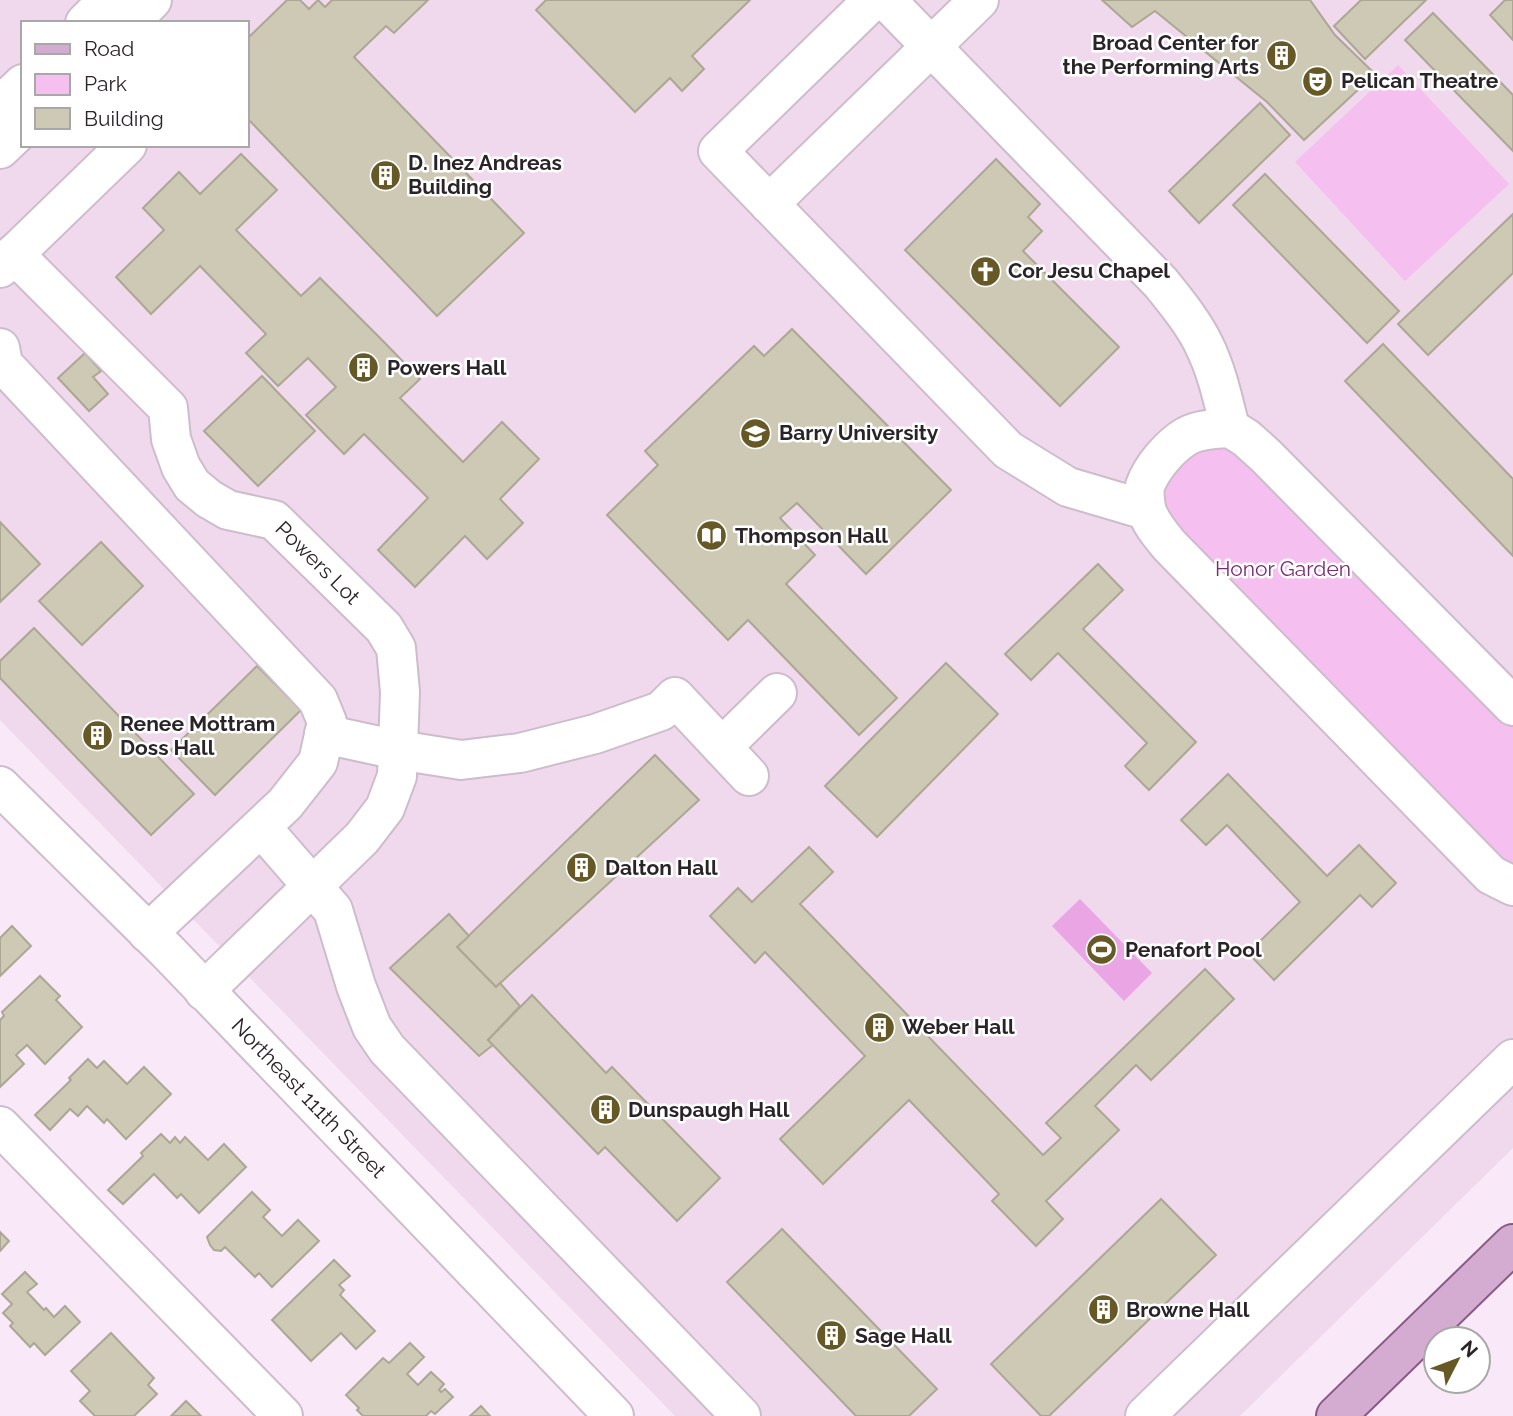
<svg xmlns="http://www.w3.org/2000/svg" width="1513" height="1416" font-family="Raleway,sans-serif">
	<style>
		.built { fill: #f0d9ed; fill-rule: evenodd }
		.green { fill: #f5c0ef }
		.water { fill: #eaa5e4 }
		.building { fill: #cdc9b5; stroke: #aca794; stroke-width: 2 }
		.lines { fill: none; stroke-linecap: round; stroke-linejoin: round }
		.minor-casing { stroke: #cdbccb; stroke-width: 42 }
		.major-casing { stroke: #875883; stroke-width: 42 }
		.minor { stroke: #fff; stroke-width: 38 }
		.major { stroke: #d5acd1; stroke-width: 38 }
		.labels { text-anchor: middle; stroke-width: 5; stroke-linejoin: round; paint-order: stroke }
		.poi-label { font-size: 21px; font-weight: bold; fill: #2a2429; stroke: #fff; text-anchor: start }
		.street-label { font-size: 21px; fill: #2a2429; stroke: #fff }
		.park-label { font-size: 21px; fill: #782974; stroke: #fff }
	</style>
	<rect width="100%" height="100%" fill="#f9e8f7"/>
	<!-- built -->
	<path class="built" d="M0,0H1513V1148L1240,1416H675L0,720ZM23,23H247V145H23Z"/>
	<!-- green -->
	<g class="green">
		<path d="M1398,65L1509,184L1405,281L1295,162Z"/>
		<path d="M1212,439L1251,458L1513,725V869L1500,865L1164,525V470Z"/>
	</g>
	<!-- water -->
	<path class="water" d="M1080,899L1152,973L1124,1001L1052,926Z"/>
	<!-- building -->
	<g class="building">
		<path d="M287,0H300L309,9L318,0L325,7L332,0H428L394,33L386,26L354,57L524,233L437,316L247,118V39Z"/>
		<path d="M546,0H750L692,56L704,69L682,91L670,78L635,112L536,10Z"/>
		<path d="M1102,0H1310L1335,35L1375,74L1304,140L1267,102L1155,11L1132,27Z"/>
		<path d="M1361,0H1426L1365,59L1334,26Z"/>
		<path d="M1505,0H1513V40L1490,15Z"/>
		<path d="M1433,13L1513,95V151L1405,40Z"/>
		<path d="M1260,103L1290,135L1199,223L1169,191Z"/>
		<path d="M241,154L277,190L236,230L301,296L320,278L382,340L420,379L400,398L463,462L502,422L539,459L500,499L523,523L487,559L465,536L415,587L378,550L428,498L364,434L344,454L306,415L336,387L308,358L278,386L246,353L266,334L200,266L151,314L116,277L164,230L143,208L179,172L200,194Z"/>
		<path d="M996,159L1040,204L1028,217L1042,231L1023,251L1119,347L1060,406L905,250Z"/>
		<path d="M1265,174L1399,311L1367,343L1233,205Z"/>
		<path d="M1513,214V273L1428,355L1398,324Z"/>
		<path d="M792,329L951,490L866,574L797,503L780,518L815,555L786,584L897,698L859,735L748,620L728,640L607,515L658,465L645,451L754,346L764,356Z"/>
		<path d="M1383,344L1513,479V556L1345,381Z"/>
		<path d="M85,353L101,371L93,377L108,394L89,411L58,378Z"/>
		<path d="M262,376L315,431L258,486L204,431Z"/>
		<path d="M0,522L40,564L0,602Z"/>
		<path d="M101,542L143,586L82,645L39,601Z"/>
		<path d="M1098,564L1123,590L1083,629L1196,742L1149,790L1125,766L1147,743L1058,653L1031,680L1005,654Z"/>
		<path d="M34,628L194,794L151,835L0,678V661Z"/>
		<path d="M946,663L998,714L877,837L825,786Z"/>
		<path d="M257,666L301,710L215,795L171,750Z"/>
		<path d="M655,755L699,800L496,987L457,947Z"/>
		<path d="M1228,774L1327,876L1359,845L1396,883L1372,907L1360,895L1274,980L1248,953L1300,902L1227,825L1206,845L1181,820Z"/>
		<path d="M809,847L833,872L800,904L1043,1155L1061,1138L1046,1123L1205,969L1234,999L1151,1080L1136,1065L1095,1106L1119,1130L1046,1201L1063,1219L1036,1246L992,1201L999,1194L909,1100L823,1184L780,1139L865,1056L765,952L755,963L710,916L738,888L752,902Z"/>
		<path d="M449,914L469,936L457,947L496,987L500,983L520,1006L488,1040L493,1045L479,1056L390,968Z"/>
		<path d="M12,926L31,946L0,976V938Z"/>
		<path d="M40,976L60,996L56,1000L82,1027L45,1064L27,1045L16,1055L24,1064L0,1087V1020L4,1016L2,1012Z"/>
		<path d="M532,995L606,1073L612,1067L720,1178L677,1221L605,1147L598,1154L488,1040Z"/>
		<path d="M88,1059L97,1068L104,1061L127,1084L144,1067L171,1094L126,1139L107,1119L104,1123L87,1106L78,1116L70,1109L50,1130L35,1115L71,1080L69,1078Z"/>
		<path d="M161,1134L170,1143L175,1137L180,1143L185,1137L208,1160L224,1144L246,1167L199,1213L181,1194L177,1198L154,1174L123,1204L108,1190L143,1156L141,1153Z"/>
		<path d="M252,1192L270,1210L263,1217L282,1236L298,1220L319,1241L272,1287L259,1273L255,1277L225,1247L221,1251L214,1250L210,1245L207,1237Z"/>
		<path d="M1161,1199L1216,1255L1049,1416H1041L991,1364Z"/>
		<path d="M782,1229L937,1389L909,1416H856L727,1282Z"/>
		<path d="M0,1232L9,1241L0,1251Z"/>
		<path d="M334,1260L350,1276L339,1285L344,1290L340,1295L375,1331L356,1349L341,1333L311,1361L272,1320Z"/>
		<path d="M25,1272L37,1284L27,1292L44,1310L46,1308L54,1317L65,1306L80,1322L45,1355L34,1343L30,1347L10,1326L13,1323L3,1313L12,1304L2,1294Z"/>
		<path d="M111,1333L154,1378L148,1385L157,1394L134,1416H95L80,1401L90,1391L71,1371Z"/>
		<path d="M410,1343L424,1357L407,1374L418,1385L431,1372L444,1384L439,1390L441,1392L445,1389L453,1397L435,1414L431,1411L426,1416H363L357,1410L359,1408L346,1395L383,1358L389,1363Z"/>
		<path d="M186,1401L201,1416H171Z"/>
		<path d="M481,1406L490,1416H470Z"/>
	</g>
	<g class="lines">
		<defs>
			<g id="minor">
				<path d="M873,0L718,151L1008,450L1068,487L1146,510"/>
				<path d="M886,0L1161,283C1176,302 1193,322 1204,345C1217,371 1223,400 1230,428"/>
				<path d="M85,23L108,0"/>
				<path d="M129,23L152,0"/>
				<path d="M0,106L23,84"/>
				<path d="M0,149L23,127"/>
				<path d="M769,204L979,0"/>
				<path id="s1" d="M14,254L168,408L171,439L181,467L192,485L209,499L228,510L274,520L384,628L396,648L400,692L397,776L385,808L362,838L204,991"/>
				<path d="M0,268L127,145"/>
				<path d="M0,348L3,364L318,700L327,722L318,762L285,804L148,933"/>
				<path d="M1513,706L1266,456L1246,438L1230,428C1216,429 1200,429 1187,436C1170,446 1152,467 1145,486C1144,492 1145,501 1146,508C1149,521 1160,534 1169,545L1491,875L1513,886"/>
				<path d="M324,734L398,750L461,760L520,753L595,734L661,711L675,697L749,776"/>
				<path d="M722,747L777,693"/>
				<path id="s2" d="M0,786L167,951L614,1416"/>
				<path d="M261,827L333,910L356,986L372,1027L387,1049L741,1416"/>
				<path d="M0,1126L283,1416"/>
				<path d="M1145,1416L1513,1059"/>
			</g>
			<path id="major" d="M1336,1416L1513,1244"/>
		</defs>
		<!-- minor casing -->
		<use href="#minor" class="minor-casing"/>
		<!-- major casing -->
		<use href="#major" class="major-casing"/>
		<!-- minor -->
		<use href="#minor" class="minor"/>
		<!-- major -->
		<use href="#major" class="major"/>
	</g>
	<!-- icons -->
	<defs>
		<symbol id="building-disc" viewBox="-11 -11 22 22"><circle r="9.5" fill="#665926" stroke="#fff"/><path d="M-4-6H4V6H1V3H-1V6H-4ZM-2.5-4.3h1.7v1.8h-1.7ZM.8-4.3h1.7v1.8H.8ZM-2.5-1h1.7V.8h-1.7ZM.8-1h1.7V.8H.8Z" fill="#fff"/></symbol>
		<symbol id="theatre-disc" viewBox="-11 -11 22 22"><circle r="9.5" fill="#665926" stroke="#fff"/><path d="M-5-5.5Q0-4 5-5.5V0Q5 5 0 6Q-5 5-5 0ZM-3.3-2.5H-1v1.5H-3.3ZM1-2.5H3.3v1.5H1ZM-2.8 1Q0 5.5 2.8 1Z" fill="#fff"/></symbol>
		<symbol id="church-disc" viewBox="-11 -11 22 22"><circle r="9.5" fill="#665926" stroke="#fff"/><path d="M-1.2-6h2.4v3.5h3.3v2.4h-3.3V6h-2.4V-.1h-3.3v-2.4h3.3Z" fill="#fff"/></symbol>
		<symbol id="university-disc" viewBox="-11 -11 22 22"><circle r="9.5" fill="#665926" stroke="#fff"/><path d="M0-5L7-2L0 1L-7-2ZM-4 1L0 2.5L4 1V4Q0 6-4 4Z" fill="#fff"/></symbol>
		<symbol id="library-disc" viewBox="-11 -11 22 22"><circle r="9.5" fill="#665926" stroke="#fff"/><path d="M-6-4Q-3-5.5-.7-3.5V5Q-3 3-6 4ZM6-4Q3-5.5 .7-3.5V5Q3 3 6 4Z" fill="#fff"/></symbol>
		<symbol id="stadium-disc" viewBox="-11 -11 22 22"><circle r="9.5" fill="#665926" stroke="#fff"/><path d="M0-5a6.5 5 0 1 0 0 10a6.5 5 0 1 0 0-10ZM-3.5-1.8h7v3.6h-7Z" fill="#fff"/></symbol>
	</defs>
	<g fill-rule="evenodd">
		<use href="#building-disc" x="1264" y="38" width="35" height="35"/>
		<use href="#theatre-disc" x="1300" y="64" width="35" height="35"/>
		<use href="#building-disc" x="368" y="158" width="35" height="35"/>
		<use href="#church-disc" x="968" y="254" width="35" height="35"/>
		<use href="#building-disc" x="346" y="350" width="35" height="35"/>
		<use href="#university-disc" x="738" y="416" width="35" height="35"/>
		<use href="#library-disc" x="694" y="518" width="35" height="35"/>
		<use href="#building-disc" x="80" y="718" width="35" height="35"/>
		<use href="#building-disc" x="564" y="850" width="35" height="35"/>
		<use href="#stadium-disc" x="1084" y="932" width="35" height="35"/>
		<use href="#building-disc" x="862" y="1010" width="35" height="35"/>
		<use href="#building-disc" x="588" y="1092" width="35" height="35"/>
		<use href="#building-disc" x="1086" y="1292" width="35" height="35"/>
		<use href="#building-disc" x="814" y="1318" width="35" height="35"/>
	</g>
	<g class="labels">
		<!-- poi labels -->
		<g class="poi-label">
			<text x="1259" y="50" text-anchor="end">Broad Center for<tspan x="1259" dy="24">the Performing Arts</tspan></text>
			<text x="1341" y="88">Pelican Theatre</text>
			<text x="408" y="170">D. Inez Andreas<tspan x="408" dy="24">Building</tspan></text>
			<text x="1008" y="278">Cor Jesu Chapel</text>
			<text x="387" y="375">Powers Hall</text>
			<text x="779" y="440">Barry University</text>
			<text x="735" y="543">Thompson Hall</text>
			<text x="120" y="731">Renee Mottram<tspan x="120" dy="24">Doss Hall</tspan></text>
			<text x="605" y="875">Dalton Hall</text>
			<text x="1125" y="957">Penafort Pool</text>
			<text x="902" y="1034">Weber Hall</text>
			<text x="628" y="1117">Dunspaugh Hall</text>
			<text x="1126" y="1317">Browne Hall</text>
			<text x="855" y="1343">Sage Hall</text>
		</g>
		<!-- street labels -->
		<g class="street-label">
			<text dy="7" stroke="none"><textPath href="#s1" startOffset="452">Powers Lot</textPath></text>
			<text dy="7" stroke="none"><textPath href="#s2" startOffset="439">Northeast 111th Street</textPath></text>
		</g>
		<!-- park labels -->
		<g class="park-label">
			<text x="1283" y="576">Honor Garden</text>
		</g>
	</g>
	<!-- legend -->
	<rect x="21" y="21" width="228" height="126" fill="#ffffff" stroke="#aaa7a9" stroke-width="2"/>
	<rect x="35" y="44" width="35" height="10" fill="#d5acd1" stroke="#aaa7a9" stroke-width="2"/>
	<text x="84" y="56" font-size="21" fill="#2a2429">Road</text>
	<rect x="35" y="74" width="35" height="21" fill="#f5c0ef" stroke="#aaa7a9" stroke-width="2"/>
	<text x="84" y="91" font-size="21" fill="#2a2429">Park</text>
	<rect x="35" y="108" width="35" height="21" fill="#cdc9b5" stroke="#aaa7a9" stroke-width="2"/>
	<text x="84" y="126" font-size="21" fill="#2a2429">Building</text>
	<!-- north arrow -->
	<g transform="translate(1457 1360) rotate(48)"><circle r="33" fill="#ffffff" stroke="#aaa7a9" stroke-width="2"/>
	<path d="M0-5L12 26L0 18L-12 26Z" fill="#665926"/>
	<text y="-10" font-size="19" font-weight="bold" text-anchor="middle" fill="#2a2429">N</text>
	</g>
</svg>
